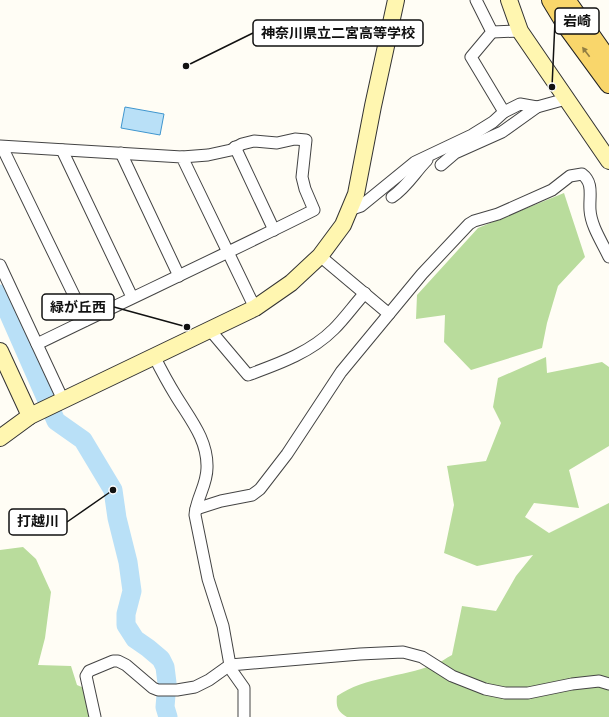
<svg xmlns="http://www.w3.org/2000/svg" width="609" height="717" font-family="'Crimson Pro','Noto Sans JP',serif">
	<style>
		.forest { fill: #b9dc9c }
		.water { fill: #b9e0f7; stroke: #3f96cf }
		.lines { fill: none; stroke-linecap: round; stroke-linejoin: round }
		.river { stroke: #b9e0f7; stroke-width: 19 }
		.street-casing { stroke: #444; stroke-width: 13 }
		.secondary-casing { stroke: #333; stroke-width: 18 }
		.primary-casing { stroke: #222; stroke-width: 20 }
		.street { stroke: #fff; stroke-width: 11 }
		.secondary { stroke: #fff6b0; stroke-width: 16 }
		.primary { stroke: #f9d66b; stroke-width: 18 }
		.oneway { fill: #917d42 }
		.leader { fill: none; stroke: #111; stroke-width: 1.5 }
		.callout-dot { fill: #111; stroke: #fff; stroke-width: 1.5 }
		.callout { fill: #fff; stroke: #111; stroke-width: 1.5 }
		.callout-label { font-size: 14px; text-anchor: middle; font-weight: bold; fill: #111 }
	</style>
	<rect width="100%" height="100%" fill="#fffdf5"/>
	<!-- forest -->
	<g class="forest">
		<path d="M564,193L585,257L558,286L547,323L542,348L471,370L444,342L445,315L416,319L417,295L478,228Z"/>
		<path d="M546,357L547,373L602,362L609,367V446L569,470L579,508L534,503L525,517L549,533L609,503V717H347C337,711 336,706 337,696C365,677 402,677 433,665C440,663 446,658 452,655L462,606L496,611L516,576L533,555L477,566L444,553L454,505L447,466L486,461L501,423L493,407L498,378Z"/>
		<path d="M23,547L36,559L51,592L45,638L38,665L71,666L77,685L84,688L89,717H0V550Z"/>
	</g>
	<!-- water -->
	<path class="water" d="M125,107L164,114L160,135L121,128Z"/>
	<g class="lines">
		<!-- river -->
		<path class="river" d="M0,294L56,421L83,440L113,490L117,518L128,562L132,591L126,614V625L135,639L148,648L161,659L165,667L167,683L165,707L168,717"/>
		<defs>
			<g id="street">
				<path d="M476,0L492,32L471,57L504,112"/>
				<path d="M492,32L520,31"/>
				<path d="M0,146L182,157L255,308"/>
				<path d="M2,147L86,320"/>
				<path d="M235,147L274,230"/>
				<path d="M62,150L132,297"/>
				<path d="M121,153L179,276"/>
				<path d="M441,165L455,153L502,132L537,107L566,99"/>
				<path d="M392,197C407,187 415,172 427,160"/>
				<path d="M349,210L361,206L415,162L472,135L493,122L504,112L520,104L537,107"/>
				<path d="M320,256L389,314"/>
				<path d="M0,265L63,400"/>
				<path d="M210,330L248,375C278,364 310,353 334,329C345,318 354,305 365,293"/>
				<path d="M37,344C129,299 222,256 314,210L305,189L302,177L306,140L295,139L277,143L254,141L242,144L231,150L208,155L182,157"/>
				<path d="M154,356C161,370 168,383 176,396C190,419 208,440 207,468C207,485 196,499 195,515L208,579L223,626L230,665L232,671L244,688V717"/>
				<path d="M196,509L221,501L252,495L260,489L287,454L341,372L422,274L469,224L474,221L498,214L552,190L570,176L582,174C594,183 589,196 590,210C591,226 602,242 609,257"/>
				<path d="M95,717L86,676L89,671L113,661H118L126,665L153,688L158,690H177L195,687L209,680L230,665L360,654L403,652L422,657L452,676L485,689L505,693H528L572,684L599,681L609,684"/>
			</g>
			<g id="secondary">
				<path d="M509,0L520,31L609,161"/>
				<path d="M0,351L30,416"/>
				<path d="M0,438L30,416L255,308L291,283L320,256L343,225L356,194L373,106L396,0"/>
			</g>
			<g id="primary">
				<path d="M551,0L568,28L609,84"/>
				<path d="M566,0L609,61"/>
			</g>
		</defs>
		<!-- street casing -->
		<use href="#street" class="street-casing"/>
		<!-- secondary casing -->
		<use href="#secondary" class="secondary-casing"/>
		<!-- primary casing -->
		<use href="#primary" class="primary-casing"/>
		<!-- street -->
		<use href="#street" class="street"/>
		<!-- secondary -->
		<use href="#secondary" class="secondary"/>
		<!-- primary -->
		<use href="#primary" class="primary"/>
	</g>
	<!-- one-way arrows -->
	<defs><path id="oneway-solid" d="M-6-.8H1V-3.2L6.5 0L1 3.2V.8H-6Z"/></defs>
	<use class="oneway" href="#oneway-solid" transform="translate(586 52) rotate(-127)"/>
	<!-- callouts -->
	<path class="leader" d="M552 87L555 21M186 66L253 33M187 327L114 307M113 490L67 522"/>
	<g class="callout-dot">
		<circle cx="552" cy="87" r="4"/>
		<circle cx="186" cy="66" r="4"/>
		<circle cx="187" cy="327" r="4"/>
		<circle cx="113" cy="490" r="4"/>
	</g>
	<g class="callout">
		<rect x="555" y="8" width="44" height="26" rx="4"/>
		<rect x="253" y="20" width="170" height="26" rx="4"/>
		<rect x="42" y="294" width="72" height="26" rx="4"/>
		<rect x="9" y="509" width="58" height="26" rx="4"/>
	</g>
	<g class="callout-label">
		<text x="577" y="26">岩崎</text>
		<text x="338" y="38">神奈川県立二宮高等学校</text>
		<text x="78" y="312">緑が丘西</text>
		<text x="38" y="526">打越川</text>
	</g>
</svg>
